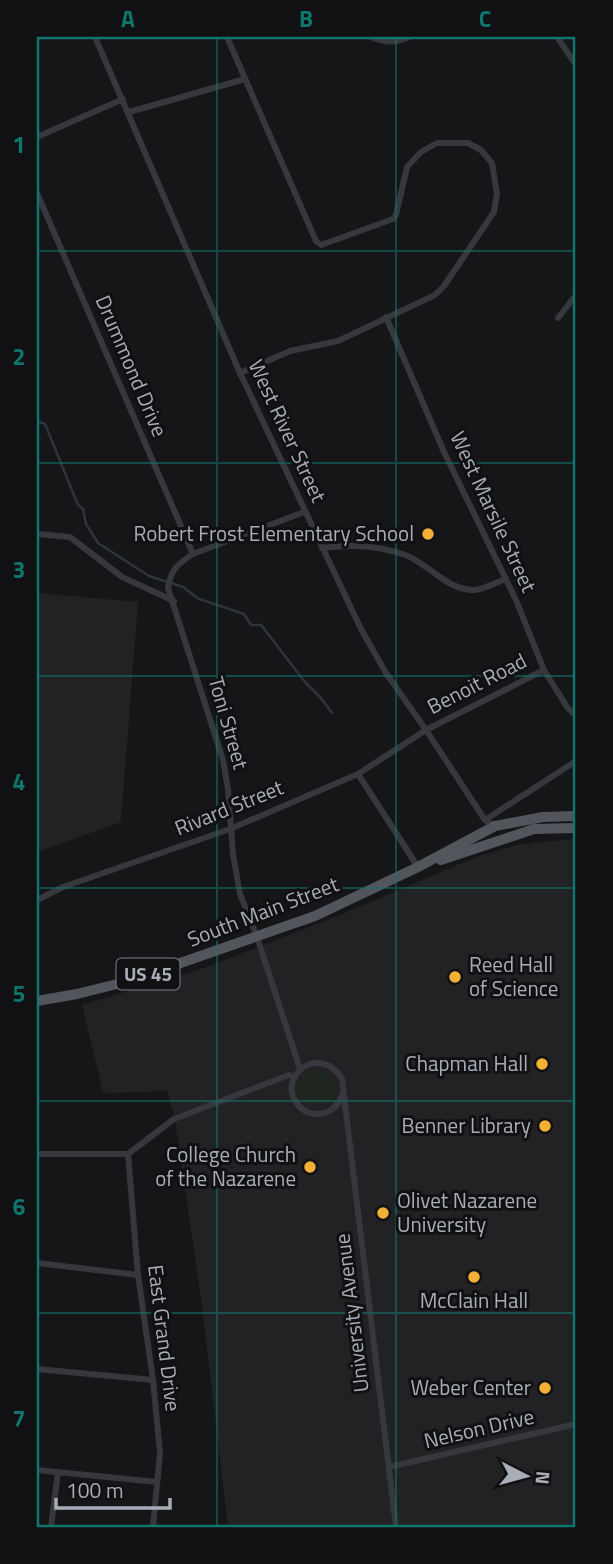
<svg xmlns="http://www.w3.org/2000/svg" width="613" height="1564" font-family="'Titillium Web',sans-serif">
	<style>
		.built { fill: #222225 }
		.green { fill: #1e261f }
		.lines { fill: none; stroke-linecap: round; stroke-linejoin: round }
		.stream { stroke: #2c353c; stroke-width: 2.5 }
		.minor { stroke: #37383d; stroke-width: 6 }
		.primary { stroke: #53555c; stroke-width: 10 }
		.grid { fill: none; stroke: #0f766e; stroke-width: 2; stroke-opacity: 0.55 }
		.poi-dot { fill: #f2b134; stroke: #111113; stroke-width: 2.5 }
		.labels { text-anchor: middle; stroke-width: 6; stroke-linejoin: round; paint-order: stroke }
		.shield { fill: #111113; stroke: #7b7e86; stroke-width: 2 }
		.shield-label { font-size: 19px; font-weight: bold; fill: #a8adb8 }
		.street-label { font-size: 21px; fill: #a8adb8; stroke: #111113 }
		.poi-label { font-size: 21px; fill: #a8adb8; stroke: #111113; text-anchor: end }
		.neatline { fill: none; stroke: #0f766e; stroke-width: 2.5 }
		.grid-label { font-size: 23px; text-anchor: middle; font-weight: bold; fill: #0f766e }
	</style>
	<rect width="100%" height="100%" fill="#161618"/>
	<!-- built -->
	<g class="built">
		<path d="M37,593L138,602L121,822L37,852Z"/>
		<path d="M576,839V1527H228L201,1298L174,1114L167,1091L103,1093L82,1005L201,969L340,915L476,857L520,844Z"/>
	</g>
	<!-- green -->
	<circle class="green" cx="317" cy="1088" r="18"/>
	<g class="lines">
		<!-- stream -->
		<path class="stream" d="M37,421L45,424L78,505L83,509L86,524L98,543L149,576L183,587L199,599L244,614L251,625H261L305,682L321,698L332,713"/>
		<!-- minor -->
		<g class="minor">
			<path d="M95,37L240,373L361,629L386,673L426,730L485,820L495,826"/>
			<path d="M227,37L316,241L321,245L393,219L396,215L407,167L421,152L437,143H468L481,150L492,163L497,194L494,212L444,286L435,295L338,341L290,351L240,373"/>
			<path d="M371,37C386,43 395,43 409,37"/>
			<path d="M557,37L576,65"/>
			<path d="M129,112L245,79"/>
			<path d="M37,137L123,99"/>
			<path d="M37,193L193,554"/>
			<path d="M386,317L444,452L516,600L544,670L567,707L576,716"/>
			<path d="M558,318L576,295"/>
			<path d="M37,534L70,537L122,577L174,601"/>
			<path d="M322,548C351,544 380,545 408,556C430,566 449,591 475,590C485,589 497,582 506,579"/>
			<path d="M358,774L418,867"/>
			<path d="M485,820L576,761"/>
			<path d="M37,900L63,887L230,829L358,774L426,730L544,670"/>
			<path d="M300,1069L257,937L240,894L233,854L228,789L223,760L168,588C170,571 178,563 193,554L304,512"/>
			<path d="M342,1095C338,1106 330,1114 317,1114C310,1114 303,1111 298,1105C275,1077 320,1042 342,1079L396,1527"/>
			<path d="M37,1154H128L174,1119L289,1075L295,1077"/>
			<path d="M128,1154L138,1275L153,1380L160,1453L153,1527"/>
			<path d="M37,1263L138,1275"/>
			<path d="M37,1369L153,1380"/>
			<path d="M389,1467L576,1424"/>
			<path d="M37,1470L157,1482"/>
			<path d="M51,1527L58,1472"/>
		</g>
		<!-- primary -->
		<g class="primary">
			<path d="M441,860L534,829L576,828"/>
			<path d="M37,1001L77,994L129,981L315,916L418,867L495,826L543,817L576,816"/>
		</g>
	</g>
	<!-- grid -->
	<path class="grid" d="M217,37V1527M396,37V1527M37,251H576M37,463H576M37,676H576M37,888H576M37,1101H576M37,1313H576"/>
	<!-- markers -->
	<g class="poi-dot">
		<circle cx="428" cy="534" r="7"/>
		<circle cx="455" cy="977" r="7"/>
		<circle cx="542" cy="1064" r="7"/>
		<circle cx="545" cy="1126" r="7"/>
		<circle cx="310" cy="1167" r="7"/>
		<circle cx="383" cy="1213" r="7"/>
		<circle cx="474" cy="1277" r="7"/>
		<circle cx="545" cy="1388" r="7"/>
	</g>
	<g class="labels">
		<!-- shield labels -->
		<rect class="shield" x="116.5" y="958.5" width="63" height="31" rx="5"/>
		<g class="shield-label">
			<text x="148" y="981">US 45</text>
		</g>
		<!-- street labels -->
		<g class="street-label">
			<text transform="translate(131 366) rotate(67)" y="7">Drummond Drive</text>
			<text transform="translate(287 431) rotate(65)" y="7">West River Street</text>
			<text transform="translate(493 512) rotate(65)" y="7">West Marsile Street</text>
			<text transform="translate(477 684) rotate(-27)" y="7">Benoit Road</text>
			<text transform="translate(228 723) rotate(74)" y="7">Toni Street</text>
			<text transform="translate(229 808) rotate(-22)" y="7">Rivard Street</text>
			<text transform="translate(263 912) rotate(-21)" y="7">South Main Street</text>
			<text transform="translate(352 1313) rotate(-97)" y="7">University Avenue</text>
			<text transform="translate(164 1338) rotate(83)" y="7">East Grand Drive</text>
			<text transform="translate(479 1429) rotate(-13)" y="7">Nelson Drive</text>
		</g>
		<!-- poi labels -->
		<g class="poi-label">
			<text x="414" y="541">Robert Frost Elementary School</text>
			<text x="469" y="972" text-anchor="start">Reed Hall<tspan x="469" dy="24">of Science</tspan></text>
			<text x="528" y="1071">Chapman Hall</text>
			<text x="531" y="1133">Benner Library</text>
			<text x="296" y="1162">College Church<tspan x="296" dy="24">of the Nazarene</tspan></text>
			<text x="397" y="1208" text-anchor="start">Olivet Nazarene<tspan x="397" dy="24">University</tspan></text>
			<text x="474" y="1308" text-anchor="middle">McClain Hall</text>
			<text x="531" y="1395">Weber Center</text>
		</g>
	</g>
	<!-- border -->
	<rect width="613" height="1564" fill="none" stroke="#111113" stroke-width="77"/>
	<!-- north arrow -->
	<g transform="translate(526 1476) rotate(96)" stroke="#111113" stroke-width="5" paint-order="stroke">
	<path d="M0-5L12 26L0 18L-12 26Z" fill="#a8adb8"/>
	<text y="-10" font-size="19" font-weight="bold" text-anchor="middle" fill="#a8adb8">N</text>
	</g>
	<!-- scale -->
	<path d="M56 1498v10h114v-10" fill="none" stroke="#a8adb8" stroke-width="3.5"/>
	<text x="66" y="1498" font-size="21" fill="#a8adb8" stroke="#111113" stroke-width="5" paint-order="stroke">100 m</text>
	<rect x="38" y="38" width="536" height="1488" class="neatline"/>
	<g class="grid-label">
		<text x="128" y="27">A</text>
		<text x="306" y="27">B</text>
		<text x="485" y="27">C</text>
		<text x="19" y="153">1</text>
		<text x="19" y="365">2</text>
		<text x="19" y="578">3</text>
		<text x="19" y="790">4</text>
		<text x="19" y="1002">5</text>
		<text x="19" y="1215">6</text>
		<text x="19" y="1427">7</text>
	</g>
</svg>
